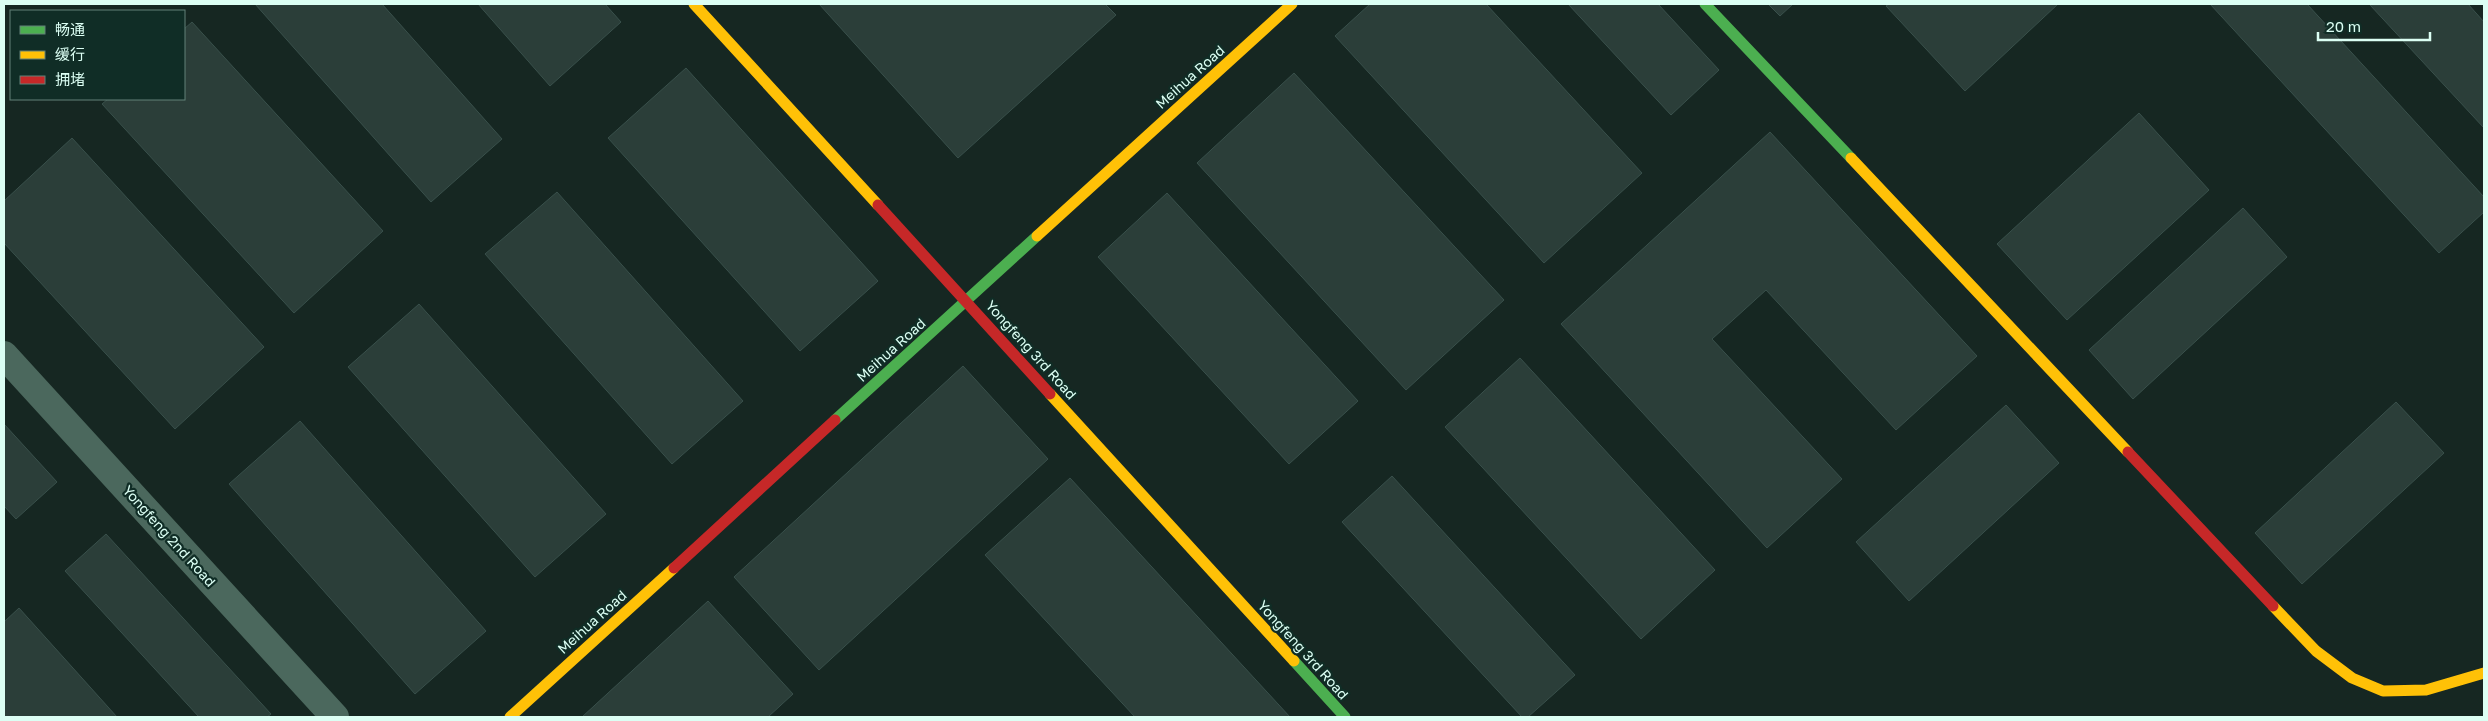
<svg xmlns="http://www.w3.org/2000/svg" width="2488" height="721" font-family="'Golos Text','Noto Sans SC',sans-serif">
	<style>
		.building { fill: #2b3e39; stroke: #39504b }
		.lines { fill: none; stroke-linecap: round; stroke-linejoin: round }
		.street { stroke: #4b685d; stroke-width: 28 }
		.fast { stroke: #4caf50; stroke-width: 11 }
		.slow { stroke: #ffc107; stroke-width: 11 }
		.jam { stroke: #c62828; stroke-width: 11 }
		.labels { text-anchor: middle; stroke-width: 4.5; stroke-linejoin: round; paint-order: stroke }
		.street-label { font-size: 14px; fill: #dcfff4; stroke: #102d26 }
	</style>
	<rect width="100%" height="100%" fill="#162722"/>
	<!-- building -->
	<g class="building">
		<path d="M255,4H382L502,139L431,202Z"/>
		<path d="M478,4H605L621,22L550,86Z"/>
		<path d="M819,4H1105L1116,15L958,158Z"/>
		<path d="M1370,4H1486L1642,173L1544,263L1335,36Z"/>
		<path d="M1568,4H1658L1719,70L1671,115Z"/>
		<path d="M1768,4H1793L1780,16Z"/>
		<path d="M1889,4H2058L1965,91L1886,6Z"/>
		<path d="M2210,4H2307L2484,197V212L2439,253Z"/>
		<path d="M2468,4L2484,22V128L2370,5Z"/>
		<path d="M192,22L383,231L294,313L102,104L108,99H184V29Z"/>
		<path d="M686,68L878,281L800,351L608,138Z"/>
		<path d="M1294,73L1504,300L1406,390L1197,163Z"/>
		<path d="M2139,113L2209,190L2067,320L1997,244Z"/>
		<path d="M1770,132L1977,356L1896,430L1766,290L1712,339L1842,479L1767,548L1561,324Z"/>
		<path d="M72,138L264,347L175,429L4,243V201Z"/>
		<path d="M557,192L743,401L672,464L485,254Z"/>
		<path d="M1167,193L1358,401L1289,464L1098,257Z"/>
		<path d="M2243,208L2287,257L2133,399L2089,350Z"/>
		<path d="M419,304L606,514L535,577L348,367Z"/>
		<path d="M1520,358L1715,570L1641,639L1445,427Z"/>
		<path d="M963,366L1048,459L819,670L734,577Z"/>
		<path d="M2396,402L2444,453L2302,584L2255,533Z"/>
		<path d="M2006,405L2059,463L1909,601L1856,542Z"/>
		<path d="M300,421L486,631L415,694L229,484Z"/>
		<path d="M4,424L57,482L16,519L4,506Z"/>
		<path d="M1392,476L1575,675L1528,717H1522L1342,522Z"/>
		<path d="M1070,478L1290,717H1135L985,555Z"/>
		<path d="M106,534L271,714L267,717H199L65,571Z"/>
		<path d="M708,601L793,694L768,717H582Z"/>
		<path d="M19,608L117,717H4V622Z"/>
	</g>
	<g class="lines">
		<!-- street -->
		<path class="street" d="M4,355L335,717"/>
		<!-- fast -->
		<g class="fast">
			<path d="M1705,4L1851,158"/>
			<path d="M835,420L1037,236"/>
			<path d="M1294,661L1345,717"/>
		</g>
		<!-- slow -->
		<g class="slow">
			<path d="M694,4L878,205"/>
			<path d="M1851,158L2128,452"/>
			<path d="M1037,236L1292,4"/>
			<path d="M1050,394L1294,661"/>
			<path d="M2273,606L2316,651L2352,678L2383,691L2426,690L2484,673"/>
			<path d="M510,717L674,568"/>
		</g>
		<!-- jam -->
		<g class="jam">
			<path d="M878,205L1050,394"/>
			<path d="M2128,452L2273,606"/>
			<path d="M674,568L835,420"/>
		</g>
	</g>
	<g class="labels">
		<!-- street labels -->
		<g class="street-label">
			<text transform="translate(1190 77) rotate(-42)" y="5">Meihua Road</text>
			<text transform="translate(891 350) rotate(-42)" y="5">Meihua Road</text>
			<text transform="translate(1031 350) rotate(48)" y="5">Yongfeng 3rd Road</text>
			<text transform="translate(169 536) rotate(48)" y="5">Yongfeng 2nd Road</text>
			<text transform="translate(592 622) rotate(-42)" y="5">Meihua Road</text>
			<text transform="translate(1303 650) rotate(48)" y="5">Yongfeng 3rd Road</text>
		</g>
	</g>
	<!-- border -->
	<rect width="2488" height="721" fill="none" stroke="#dcfff4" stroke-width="10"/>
	<!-- legend -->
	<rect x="10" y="10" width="175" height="90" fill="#102d26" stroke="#628178"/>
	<rect x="20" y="26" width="25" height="8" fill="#4caf50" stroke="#628178"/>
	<text x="55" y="35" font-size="15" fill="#dcfff4">畅通</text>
	<rect x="20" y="51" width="25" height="8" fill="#ffc107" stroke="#628178"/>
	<text x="55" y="60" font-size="15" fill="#dcfff4">缓行</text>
	<rect x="20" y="76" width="25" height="8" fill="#c62828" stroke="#628178"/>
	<text x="55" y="85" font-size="15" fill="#dcfff4">拥堵</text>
	<!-- scale -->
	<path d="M2318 32v8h112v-8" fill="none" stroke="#dcfff4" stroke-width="2.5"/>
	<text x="2326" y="32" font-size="15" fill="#dcfff4" stroke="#102d26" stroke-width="4" paint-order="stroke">20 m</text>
</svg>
